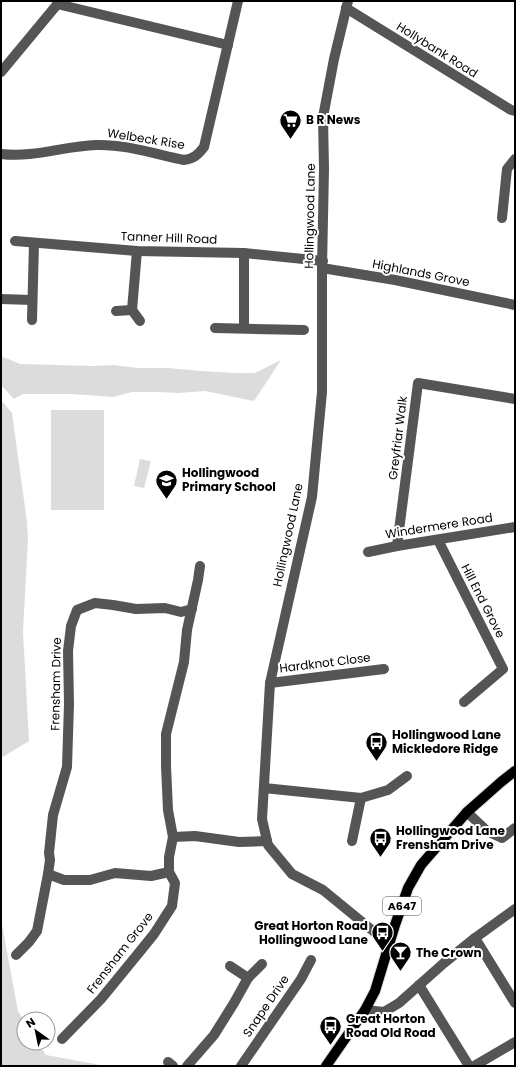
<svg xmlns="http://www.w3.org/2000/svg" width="516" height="1067" font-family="Poppins,sans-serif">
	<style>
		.green { fill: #dcdcdc }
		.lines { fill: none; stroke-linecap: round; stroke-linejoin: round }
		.major-casing { stroke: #dbdbdb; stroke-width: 12 }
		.minor { stroke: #555; stroke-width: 10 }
		.major { stroke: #000; stroke-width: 10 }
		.labels { text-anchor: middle; stroke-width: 4; stroke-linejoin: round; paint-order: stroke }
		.shield { fill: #fff; stroke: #4c4c4c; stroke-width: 1 }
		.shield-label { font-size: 11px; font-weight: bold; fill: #000 }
		.street-label { font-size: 12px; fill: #000; stroke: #fff }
		.poi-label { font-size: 12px; font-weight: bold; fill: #000; stroke: #fff; text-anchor: start }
	</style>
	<rect width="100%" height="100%" fill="#fff"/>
	<!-- green -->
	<g class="green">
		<path d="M1,356L20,364L94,366L114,365L138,368H168L201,371L234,373H255L281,360L254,401L205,391L178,393L158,392H132L113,397L72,394H23L14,399L1,385Z"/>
		<path d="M1,400L12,413L27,522L28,539L23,632L29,741L1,758Z"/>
		<rect x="51" y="410" width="53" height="100"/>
		<path d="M140,459L151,461L144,488L134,486Z"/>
		<path d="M1,919L18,1011L24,1021V1043H38L46,1055L106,1066H1Z"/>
	</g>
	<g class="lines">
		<defs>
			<path id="major" d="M326,1066L365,1010L375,991L395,925L408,888L421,865L467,812L501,782L515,771"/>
		</defs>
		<!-- major casing -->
		<use href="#major" class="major-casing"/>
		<!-- minor -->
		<g class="minor">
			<path d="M348,1L334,59L323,117L324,169L322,268V392L312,497L270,683L262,819L268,845L292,874L323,890L389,944"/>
			<path d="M57,4L228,45"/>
			<path d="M346,8L511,110L515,111"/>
			<path d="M1,72L60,1"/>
			<path d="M1,154C34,158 64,146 96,145C125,144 155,154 184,160C193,159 198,155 204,147L238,1"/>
			<path d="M502,218L507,169L515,159"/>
			<path d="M15,241L137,251L244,253L323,261"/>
			<path d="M322,268L395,280L515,305"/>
			<path d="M1,299L32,300"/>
			<path d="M132,310L137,251"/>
			<path d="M116,311L132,310L140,321"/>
			<path d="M32,320L34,243"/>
			<path d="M215,328L304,330"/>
			<path d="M244,328V253"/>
			<path d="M438,540L503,669L464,702"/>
			<path d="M397,546L418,383L515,399"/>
			<path d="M368,552L397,546L515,527"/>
			<path d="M270,683L384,669"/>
			<path d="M264,788L361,798L388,790L407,776"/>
			<path d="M467,812L487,831L502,838L515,828"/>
			<path d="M173,837L195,836L239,842L267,841"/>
			<path d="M352,841L361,798"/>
			<path d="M48,874L50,860L49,853L53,815L67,767L69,704L68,651L71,626L77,610L95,603L113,605L136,609L165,608L181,612L192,609"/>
			<path d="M475,938L515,1003"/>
			<path d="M16,955L29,942L37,931L48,874L64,880H90L115,873L151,876L169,872"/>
			<path d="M230,966L248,978"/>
			<path d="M419,985L469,1066"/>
			<path d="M365,1010L384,1012L399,1003L444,963L475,938L515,909"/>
			<path d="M62,1039L101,999L137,955L154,934L172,906L175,883L169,872V857L173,837L168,810L166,766V734L184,662L187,630L198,580L200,566"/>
			<path d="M168,1062L173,1066"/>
			<path d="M187,1066L214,1035L234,1003L248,978L262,964"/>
			<path d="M241,1066L301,979L311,960"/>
			<path d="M474,1066L515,1042"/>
		</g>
		<!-- major -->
		<use href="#major" class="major"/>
	</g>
	<!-- icons -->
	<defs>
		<symbol id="supermarket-pin" viewBox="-11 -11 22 30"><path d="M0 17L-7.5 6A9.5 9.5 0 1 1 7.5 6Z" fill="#000" stroke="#fff"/><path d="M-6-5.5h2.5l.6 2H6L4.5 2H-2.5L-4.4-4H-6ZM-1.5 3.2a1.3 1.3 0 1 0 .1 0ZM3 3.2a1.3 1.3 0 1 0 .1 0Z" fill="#fff"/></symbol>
		<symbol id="school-pin" viewBox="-11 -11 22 30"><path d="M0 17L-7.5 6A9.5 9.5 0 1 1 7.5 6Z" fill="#000" stroke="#fff"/><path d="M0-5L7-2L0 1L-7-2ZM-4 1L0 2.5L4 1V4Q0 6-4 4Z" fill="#fff"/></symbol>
		<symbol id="bus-pin" viewBox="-11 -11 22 30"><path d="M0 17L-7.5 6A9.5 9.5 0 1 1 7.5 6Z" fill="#000" stroke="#fff"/><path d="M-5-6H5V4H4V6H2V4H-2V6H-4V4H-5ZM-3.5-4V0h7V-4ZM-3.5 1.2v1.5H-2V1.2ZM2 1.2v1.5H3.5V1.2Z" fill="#fff"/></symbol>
		<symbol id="bar-pin" viewBox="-11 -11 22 30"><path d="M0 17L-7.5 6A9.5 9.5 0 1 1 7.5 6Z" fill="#000" stroke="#fff"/><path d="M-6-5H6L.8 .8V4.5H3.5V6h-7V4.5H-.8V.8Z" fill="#fff"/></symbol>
	</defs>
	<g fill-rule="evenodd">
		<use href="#supermarket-pin" x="278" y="108" width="25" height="34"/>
		<use href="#school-pin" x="154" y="468" width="25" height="34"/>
		<use href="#bus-pin" x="364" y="730" width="25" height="34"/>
		<use href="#bus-pin" x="368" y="826" width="25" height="34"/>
		<use href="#bus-pin" x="370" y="920" width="25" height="34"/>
		<use href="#bar-pin" x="388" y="940" width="25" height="34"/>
		<use href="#bus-pin" x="318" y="1014" width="25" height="34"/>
	</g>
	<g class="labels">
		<!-- shield labels -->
		<rect class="shield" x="383" y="897" width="38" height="18" rx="3"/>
		<g class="shield-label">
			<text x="402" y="910">A647</text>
		</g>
		<!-- street labels -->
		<g class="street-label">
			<text transform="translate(437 50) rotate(32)" y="4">Hollybank Road</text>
			<text transform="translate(146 139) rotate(9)" y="4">Welbeck Rise</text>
			<text transform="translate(310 216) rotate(-89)" y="4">Hollingwood Lane</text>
			<text transform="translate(169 238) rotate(2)" y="4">Tanner Hill Road</text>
			<text transform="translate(421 273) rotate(11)" y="4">Highlands Grove</text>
			<text transform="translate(398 438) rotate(-83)" y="4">Greyfriar Walk</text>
			<text transform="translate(439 526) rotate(-9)" y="4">Windermere Road</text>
			<text transform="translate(288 535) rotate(-78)" y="4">Hollingwood Lane</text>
			<text transform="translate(483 601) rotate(63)" y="4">Hill End Grove</text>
			<text transform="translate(325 663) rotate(-7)" y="4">Hardknot Close</text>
			<text transform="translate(56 684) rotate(-89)" y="4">Frensham Drive</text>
			<text transform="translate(120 953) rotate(-52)" y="4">Frensham Grove</text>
			<text transform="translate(266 1006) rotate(-56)" y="4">Snape Drive</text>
		</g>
		<!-- poi labels -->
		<g class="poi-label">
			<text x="306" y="124">B R News</text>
			<text x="182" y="477">Hollingwood<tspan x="182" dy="14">Primary School</tspan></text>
			<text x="392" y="739">Hollingwood Lane<tspan x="392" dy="14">Mickledore Ridge</tspan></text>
			<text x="396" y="835">Hollingwood Lane<tspan x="396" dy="14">Frensham Drive</tspan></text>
			<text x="368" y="930" text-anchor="end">Great Horton Road<tspan x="368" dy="14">Hollingwood Lane</tspan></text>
			<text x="416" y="957">The Crown</text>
			<text x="346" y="1023">Great Horton<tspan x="346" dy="14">Road Old Road</tspan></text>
		</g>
	</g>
	<!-- border -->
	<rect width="516" height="1067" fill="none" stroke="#000000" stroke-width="4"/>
	<!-- north arrow -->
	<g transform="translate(36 1031) rotate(327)"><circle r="19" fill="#ffffff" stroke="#999999"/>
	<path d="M0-3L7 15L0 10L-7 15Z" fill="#000000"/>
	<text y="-6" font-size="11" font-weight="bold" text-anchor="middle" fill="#000000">N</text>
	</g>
</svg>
